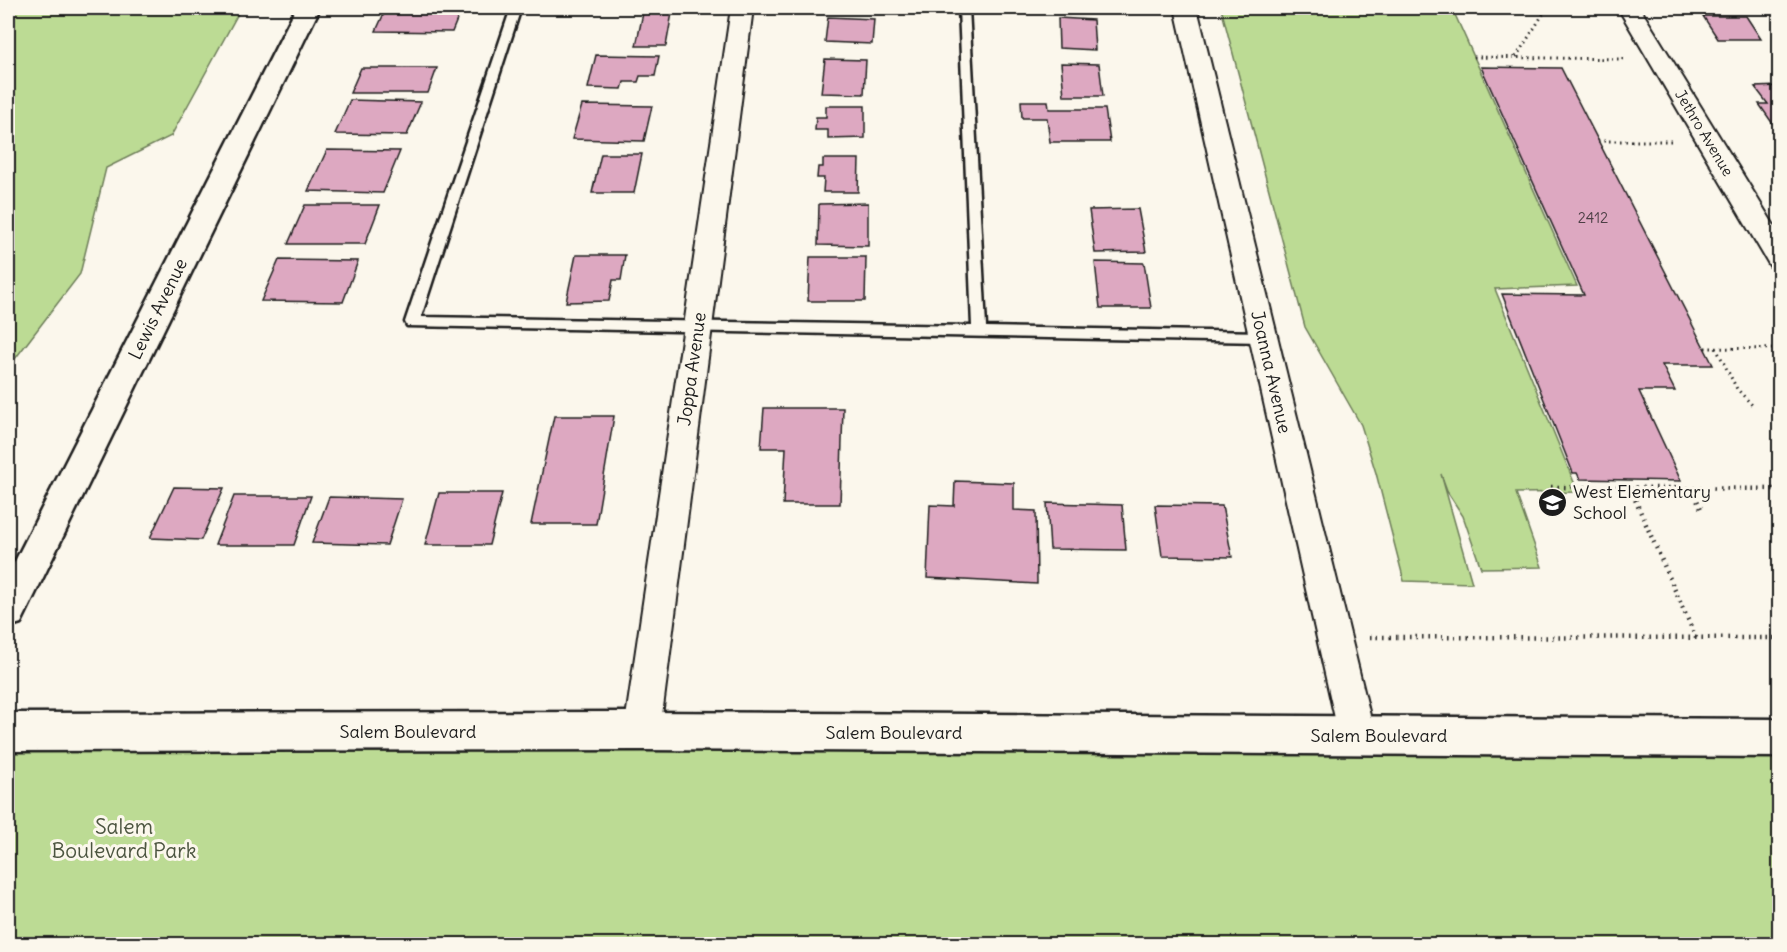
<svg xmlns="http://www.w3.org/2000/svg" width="1787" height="952" font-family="Delius,sans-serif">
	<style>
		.green { fill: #bcdb94; stroke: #6c7c58; stroke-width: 1.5 }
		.building { fill: #dda8c1; stroke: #1c1c1c; stroke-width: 1.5 }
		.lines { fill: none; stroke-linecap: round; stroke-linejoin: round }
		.service-casing { stroke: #1c1c1c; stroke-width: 5 }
		.minor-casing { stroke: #1c1c1c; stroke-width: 4 }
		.tertiary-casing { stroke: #1c1c1c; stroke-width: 5 }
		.secondary-casing { stroke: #1c1c1c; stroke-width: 5 }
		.path-far1 { stroke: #1c1c1c; stroke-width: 3; stroke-dasharray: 1.5 4; stroke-linecap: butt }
		.path { stroke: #1c1c1c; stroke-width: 4.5; stroke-dasharray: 1.5 5; stroke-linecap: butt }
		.service { fill: #fbf7ec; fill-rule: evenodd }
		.minor { fill: #fbf7ec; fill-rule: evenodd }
		.tertiary { fill: #fbf7ec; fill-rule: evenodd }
		.secondary { fill: #fbf7ec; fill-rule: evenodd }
		.labels { text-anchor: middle; stroke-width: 6; stroke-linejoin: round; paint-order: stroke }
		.far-street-label { font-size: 15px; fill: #1c1c1c; stroke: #fbf7ec }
		.number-label { font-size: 15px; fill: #4c3f45 }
		.street-label { font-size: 18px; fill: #1c1c1c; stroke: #fbf7ec }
		.poi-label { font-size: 18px; fill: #1c1c1c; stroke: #fbf7ec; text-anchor: start }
		.near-park-label { font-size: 21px; fill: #4c5540; stroke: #fbf7ec }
	</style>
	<rect width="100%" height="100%" fill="#fbf7ec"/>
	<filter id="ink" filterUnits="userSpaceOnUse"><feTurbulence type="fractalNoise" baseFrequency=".0167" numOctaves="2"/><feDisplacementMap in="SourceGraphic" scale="12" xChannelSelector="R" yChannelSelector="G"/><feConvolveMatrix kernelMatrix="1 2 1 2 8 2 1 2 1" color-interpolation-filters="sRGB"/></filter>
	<g filter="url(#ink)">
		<!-- green -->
		<g class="green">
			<path d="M8,8H241L171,136L106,168L80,274L8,368Z"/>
			<path d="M1221,8H1452L1577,286L1495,289L1578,492L1516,493L1542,567L1481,568L1463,516L1448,493L1441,474L1472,583L1404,581L1376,473L1361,425L1305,327Z"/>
			<path d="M8,732L1779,739V944H8Z"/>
		</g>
		<!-- building -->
		<g class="building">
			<path d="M1050,8H1093L1094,12L1050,11Z"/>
			<path d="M386,9L461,10L452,32L376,31Z"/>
			<path d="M643,13H672L666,46H636Z"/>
			<path d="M1703,16H1746L1761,39H1718Z"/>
			<path d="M828,17L874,19L872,44L825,42Z"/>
			<path d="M1058,18L1093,20L1095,50L1059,48Z"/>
			<path d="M596,55L659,56L655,76H640L638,82H624L622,89L588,88Z"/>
			<path d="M825,59L866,60L864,94L821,93Z"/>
			<path d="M1061,63L1099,64L1103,96H1064Z"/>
			<path d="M1481,67L1561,68L1713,365H1662L1675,391H1639L1681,481L1580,479L1577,473H1573L1502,294L1584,295Z"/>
			<path d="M361,68H437L428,93H350Z"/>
			<path d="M1780,86V134L1759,104H1768L1755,87Z"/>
			<path d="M350,100L421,102L407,135L335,134Z"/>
			<path d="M1021,101H1048L1049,109H1105L1110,142H1050L1047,118H1022Z"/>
			<path d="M582,105L652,106L644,141L572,139Z"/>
			<path d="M826,106H865V138L828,139V130H815L816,117H826Z"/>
			<path d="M327,150L400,151L383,193L308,191Z"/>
			<path d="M601,154H642L634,193H592Z"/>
			<path d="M823,159H859L858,192H823L824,178H817L818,167H823Z"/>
			<path d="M868,203V246L818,245L819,204Z"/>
			<path d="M305,205H380L365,244H288Z"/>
			<path d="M1138,209L1146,252L1095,253L1089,210Z"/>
			<path d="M576,255H625L621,280H613L609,301L566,302Z"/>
			<path d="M810,257H866L865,301H808Z"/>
			<path d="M279,260L358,261L343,302L261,301Z"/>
			<path d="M1095,262L1144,263L1151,308H1100Z"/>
			<path d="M764,408H843L840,504H783L786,448H761Z"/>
			<path d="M554,416H614L596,524H531Z"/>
			<path d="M955,481L1014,483V510L1036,511L1037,584L927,578L930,505L954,506Z"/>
			<path d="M174,487L224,488L201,540L150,538Z"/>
			<path d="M439,493H502L489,545H425Z"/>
			<path d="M234,496H311L294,545H215Z"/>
			<path d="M329,497L402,499L387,545L312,543Z"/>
			<path d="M1047,503L1122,505L1126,550L1050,549Z"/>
			<path d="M1155,505L1222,506L1232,557L1162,556Z"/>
		</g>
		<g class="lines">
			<defs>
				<path id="service" d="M511,8H521L421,317L972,326L959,8H969L986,327L1263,332L1270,337L1263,342L407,326L405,322Z"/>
				<g id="minor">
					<path d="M731,8H753L660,731L655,744L642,749L629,744L624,731Z"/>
					<path d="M1175,8H1197L1375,736L1370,749L1357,754L1344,749L1339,736Z"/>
					<path d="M1618,8H1640L1780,235V269L1770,266Z"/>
				</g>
				<path id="tertiary" d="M642,712L1780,719V757L642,750L8,751V713Z"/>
				<path id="secondary" d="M296,8H320L21,623L8,627V575Z"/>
			</defs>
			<!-- service casing -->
			<use href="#service" class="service-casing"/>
			<!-- minor casing -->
			<use href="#minor" class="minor-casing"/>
			<!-- tertiary casing -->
			<use href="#tertiary" class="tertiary-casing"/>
			<!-- secondary casing -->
			<use href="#secondary" class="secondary-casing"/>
			<!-- path-far1 -->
			<g class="path-far1">
				<path d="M1474,57L1626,59"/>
				<path d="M1516,57L1547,8"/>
				<path d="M1598,141H1675"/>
				<path d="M1705,348L1780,349"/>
				<path d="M1716,348L1737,389L1754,407"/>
			</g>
			<!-- path -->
			<g class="path">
				<path d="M1551,487L1780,489"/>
				<path d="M1630,488L1696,638"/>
				<path d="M1692,489L1702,511"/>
				<path d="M1370,637L1780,638"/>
			</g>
			<!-- service -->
			<use href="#service" class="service"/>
			<!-- minor -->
			<use href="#minor" class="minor"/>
			<!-- tertiary -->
			<use href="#tertiary" class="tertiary"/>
			<!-- secondary -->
			<use href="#secondary" class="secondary"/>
		</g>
	</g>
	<!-- icons -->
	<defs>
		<symbol id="school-disc" viewBox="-11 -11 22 22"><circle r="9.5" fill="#1c1c1c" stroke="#fbf7ec"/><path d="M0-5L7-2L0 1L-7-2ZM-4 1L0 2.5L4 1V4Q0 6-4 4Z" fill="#fff"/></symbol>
	</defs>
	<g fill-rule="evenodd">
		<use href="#school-disc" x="1536" y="486" width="33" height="33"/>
	</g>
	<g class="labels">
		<!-- far-street labels -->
		<g class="far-street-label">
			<text transform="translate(1704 133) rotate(59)" y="5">Jethro Avenue</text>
		</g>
		<!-- number labels -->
		<g class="number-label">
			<text x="1593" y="223">2412</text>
		</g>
		<!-- street labels -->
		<g class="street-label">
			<text transform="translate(158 309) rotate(-64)" y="6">Lewis Avenue</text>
			<text transform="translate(692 369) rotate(-82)" y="6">Joppa Avenue</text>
			<text transform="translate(1271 372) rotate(77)" y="6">Joanna Avenue</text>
			<text x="408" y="738">Salem Boulevard</text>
			<text x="894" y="739">Salem Boulevard</text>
			<text x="1379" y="742">Salem Boulevard</text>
		</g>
		<!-- poi labels -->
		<g class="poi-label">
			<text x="1573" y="498">West Elementary<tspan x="1573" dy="21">School</tspan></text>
		</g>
		<!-- near-park labels -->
		<g class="near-park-label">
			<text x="124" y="834">Salem<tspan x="124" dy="24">Boulevard Park</tspan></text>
		</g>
	</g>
	<!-- margin -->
	<rect width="1787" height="952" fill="none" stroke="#fbf7ec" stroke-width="30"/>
	<rect x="15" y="15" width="1757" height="922" fill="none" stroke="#1c1c1c" stroke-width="2" filter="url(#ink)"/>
</svg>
